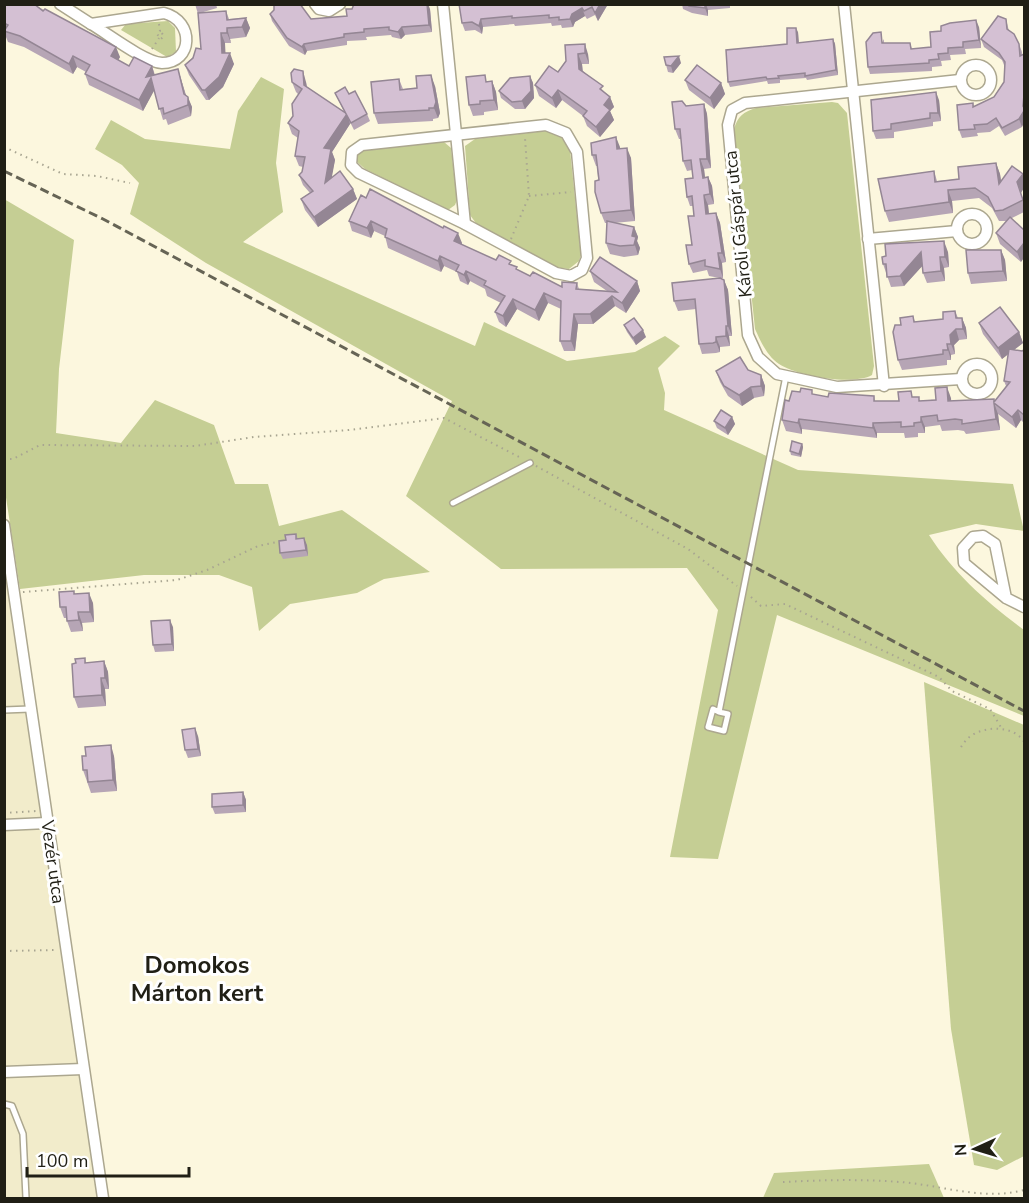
<svg xmlns="http://www.w3.org/2000/svg" width="1029" height="1203" font-family="'Nunito Sans',sans-serif">
	<style>
		.built { fill: #f2eccb }
		.green { fill: #c5ce94 }
		.lines { fill: none; stroke-linecap: round; stroke-linejoin: round }
		.lane-casing { stroke: #aca78f; stroke-width: 8 }
		.street-casing { stroke: #aca78f; stroke-width: 13 }
		.path { stroke: #a8a591; stroke-width: 2; stroke-dasharray: 1.5 4.5; stroke-linecap: butt }
		.lane { stroke: #fff; stroke-width: 5 }
		.street { stroke: #fff; stroke-width: 10 }
		.rail { stroke: #666455; stroke-width: 3; stroke-dasharray: 9 4.5; stroke-linecap: butt }
		.wall { fill: #b6a5b5 }
		.shaded-wall { fill: #948694 }
		.building { fill: #d4c0d3; stroke: #948694; stroke-width: 1.5 }
		.labels { text-anchor: middle; stroke-width: 6; stroke-linejoin: round; paint-order: stroke }
		.street-label { font-size: 18px; fill: #201f15; stroke: #fff }
		.district-label { font-size: 24px; font-weight: bold; fill: #201f15; stroke: #fff }
	</style>
	<rect width="100%" height="100%" fill="#fcf7de"/>
	<!-- built -->
	<path class="built" d="M4,570L48,827L109,1198H5Z"/>
	<!-- green -->
	<g class="green">
		<path d="M168,21L175,28L176,52L167,57L121,30L126,24Z"/>
		<path d="M261,77L284,89L276,163L283,212L243,242L475,346L484,322L567,361L635,352L665,336L680,346L658,368L665,393L664,410L798,470L1013,484L1024,531L976,524L929,535C954,574 988,603 1024,630V716L777,615L718,859L670,857L718,610L687,568L501,569L406,496L452,401L206,263L130,214L139,183L122,165L95,149L111,120L145,139L230,149L238,111Z"/>
		<path d="M832,102L838,103L847,113L874,366L872,375C853,386 797,376 779,364C767,356 761,342 755,329L734,129C738,116 743,112 756,108Z"/>
		<path d="M546,131L561,137L570,150L581,255L579,261L569,269L559,268L478,226L470,215L465,146L475,139Z"/>
		<path d="M444,142L451,148L457,200L455,205L448,210L365,169L356,161L359,151L365,149Z"/>
		<path d="M4,199L74,240L59,369L56,433L121,443L155,400L214,425L235,484H268L279,526L342,510L430,572L384,579L357,593L290,604L259,631L252,587L219,575H144L20,589L5,491Z"/>
		<path d="M924,682L1024,725V1156L997,1170L974,1165L951,1029Z"/>
		<path d="M929,1164L944,1198H763L774,1173Z"/>
	</g>
	<g class="lines">
		<defs>
			<g id="lane">
				<path d="M453,503L530,463"/>
				<path d="M4,710L30,709"/>
				<path d="M719,712L713,709L708,727L724,731L728,714L719,712L786,376"/>
				<path d="M4,1104L12,1106L23,1134L26,1198"/>
			</g>
			<g id="street">
				<path d="M60,4L91,24"/>
				<path d="M315,4L319,9L329,11L340,4"/>
				<path d="M443,4L465,224"/>
				<path d="M844,4L884,386"/>
				<path d="M164,13C195,21 193,63 162,63C144,62 107,33 91,24Z"/>
				<circle cx="976" cy="80" r="15"/>
				<path d="M960,80L745,103L732,110L728,125L748,335L758,357L777,374L837,387L961,379"/>
				<path d="M546,125L566,133L577,152L587,258L582,270L571,276L556,273L465,224L359,173L351,165L352,152L362,145Z"/>
				<circle cx="972" cy="229" r="15"/>
				<path d="M868,239L957,231"/>
				<circle cx="977" cy="379" r="15"/>
				<path d="M4,525L103,1198"/>
				<path d="M1006,598L995,544L983,536L973,537L963,548L964,563L1006,598L1024,607"/>
				<path d="M4,825L47,823"/>
				<path d="M4,1072L83,1069"/>
			</g>
		</defs>
		<!-- lane casing -->
		<use href="#lane" class="lane-casing"/>
		<!-- street casing -->
		<use href="#street" class="street-casing"/>
		<!-- path -->
		<g class="path">
			<path d="M159,24L160,31L157,34L161,39L164,36L160,31"/>
			<path d="M152,49L159,38"/>
			<path d="M4,147L63,174L97,176L130,183"/>
			<path d="M529,196L571,192"/>
			<path d="M511,239L529,196L525,138"/>
			<path d="M4,459H13L40,445L195,446L254,437L349,430L444,418L521,458"/>
			<path d="M536,466L688,549L737,586"/>
			<path d="M23,592L177,580L207,570L258,546L282,541"/>
			<path d="M751,597L761,606L785,604L939,677L952,691L990,709L1002,729"/>
			<path d="M961,747C964,743 967,738 971,736C986,725 1015,726 1024,742"/>
			<path d="M4,813L36,811"/>
			<path d="M4,951L56,950"/>
			<path d="M783,1182C822,1180 861,1179 900,1182C941,1185 983,1201 1024,1190"/>
		</g>
		<!-- lane -->
		<use href="#lane" class="lane"/>
		<!-- street -->
		<use href="#street" class="street"/>
		<!-- rail -->
		<path class="rail" d="M4,171L103,219L1024,711"/>
	</g>
	<!-- wall -->
	<g class="wall">
		<path d="M4,4H34L120,57L118,60L129,66H152L155,75L178,69L186,95L192,107L191,116L168,125L166,119L163,120L154,90L143,111L89,85L85,74L86,72L77,67L73,74L24,47L8,42L4,32Z"/>
		<path d="M195,4H216L217,8L200,13L226,11L229,19L246,18L250,28L246,37L230,39L231,43H225V53L234,64L223,87L209,100H206L189,75L185,65L201,49L198,14Z"/>
		<path d="M459,4H608L598,21L595,15L587,19L585,16L575,22L573,27L562,28L561,25L552,26L551,23L515,26L514,24L483,27L482,34L475,30L465,31L462,23Z"/>
		<path d="M682,4H730V8L708,10V16L692,13L683,9Z"/>
		<path d="M430,9L432,32L405,35L401,39L392,37L391,35L366,37L367,40L347,41V45L307,51L305,55L289,46L272,21L270,14L311,19Z"/>
		<path d="M1006,19L1009,31L1019,44L1022,52V127L1005,136L999,126L990,132L977,133L978,136L962,138L959,130L973,103L974,107L994,97L1004,82V65L1002,60L984,47L981,39Z"/>
		<path d="M979,27L981,48L965,49L966,54L950,55L951,60L941,61L942,66L932,67V71L870,74L868,67L884,39V43H910L912,49L931,47Z"/>
		<path d="M798,32L799,43L833,39L835,44L838,75L807,80L806,78L780,80V83L768,84L767,81L730,87L728,82L787,44Z"/>
		<path d="M565,45L588,54L589,64H582L583,71L610,97L614,107L610,111L614,120L600,137L587,126L583,116L562,100L556,108L539,96L535,85L558,72L566,61Z"/>
		<path d="M681,63L673,73L668,72L666,65Z"/>
		<path d="M530,76L533,83L534,98L525,109H515L501,98L499,91Z"/>
		<path d="M399,79L403,89L435,86L440,113L438,118L433,119V121L378,124L374,113Z"/>
		<path d="M685,80L721,83L725,94L714,109L689,90Z"/>
		<path d="M492,81L496,92L498,110L484,112V115L473,116L469,105L487,82Z"/>
		<path d="M292,82H306L307,87L344,112L335,93L349,94L367,114L370,121L354,130L350,122V124L332,152L335,160L331,178L353,189L357,199L318,227L305,210L301,199L310,193L303,185L299,175L302,172L303,167L299,166L295,156L298,138L292,134L288,123L293,116L298,94L296,92Z"/>
		<path d="M939,100L941,121L933,122V126L894,132V138L876,139L873,131Z"/>
		<path d="M704,104L707,114L711,168L704,169L705,177H708L712,186L714,204L708,205L709,214L716,213L720,223L726,262L722,263L723,278H721L724,280L728,290L732,336H729L730,346L720,347V352L716,353L702,354L699,344L696,309L678,311L674,301L720,278L709,276L707,270L693,273L689,264L694,216L693,206H690L687,197L693,178L692,170L687,171L683,161L681,139H679L675,129L686,106Z"/>
		<path d="M620,148L631,158L635,221L614,223L634,227L638,237L637,241L640,248L638,255L624,257L610,254L606,243L607,223H605L601,213L597,166H596L592,155Z"/>
		<path d="M996,163L1000,174L1001,181L1021,193L1024,203V212L1012,218L1021,262L1000,244L996,233L1007,221H999L992,208L979,198L952,201L953,213L889,222L885,211L934,171L937,181L959,179Z"/>
		<path d="M361,195L462,243V245L496,260L512,265L518,270L530,276L562,287L577,283L579,289L607,291L594,282L590,271L637,281L640,291L626,313L615,306L593,324H578L575,351H564L560,341L561,309L548,303L539,321L517,309L506,327L499,322L495,312L501,303L487,296L485,289L470,281L468,285L460,281L457,272L444,266L441,272L388,248L385,236L374,231L371,238L352,231L349,221Z"/>
		<path d="M1001,250L1005,260L1007,281L971,284L968,273Z"/>
		<path d="M948,252L949,267L944,268L945,281L927,283L923,273L922,266L904,286L891,287L883,264Z"/>
		<path d="M955,311L958,318H962L966,328L967,339L959,340L954,345L955,354L951,355V360H947V365L902,370L898,360L901,325L913,316L915,322L943,319Z"/>
		<path d="M979,323L1019,332L1023,343L1014,350L1022,351L1024,350V423L1021,420L1016,428L998,414L1000,430L966,434L964,431L958,430L942,431L940,425L925,427V433H918V437L905,438L904,433H877V438L802,429V434L786,431L782,420L789,401L814,395L828,397L874,396L875,401H899L913,397L920,401L951,398V401H995L1006,386L1004,381L1008,354L1002,359L983,334Z"/>
		<path d="M624,325L646,337L636,345L627,332Z"/>
		<path d="M748,370L761,375L765,386L764,396L754,398L742,406L728,396L720,382L716,371Z"/>
		<path d="M732,417L735,424L728,435L717,428L714,421Z"/>
		<path d="M802,444L803,447L801,457L791,455L790,451Z"/>
		<path d="M296,534L298,539L307,545L308,556L283,559L280,553L286,540Z"/>
		<path d="M75,594L93,603L94,622L82,623L83,631L71,632L67,621V618H64L60,607Z"/>
		<path d="M173,627L174,651L155,652L153,645Z"/>
		<path d="M85,658L86,663L104,661L108,672L109,689H105L106,706L78,708L74,697L76,663Z"/>
		<path d="M198,736L201,756L188,758L185,750Z"/>
		<path d="M114,756L117,791L91,793L83,770Z"/>
		<path d="M243,792L246,800V812L215,814L212,807Z"/>
	</g>
	<!-- shaded-wall -->
	<g class="shaded-wall">
		<path d="M427,4H428L430,9L432,32L429,25Z"/>
		<path d="M600,4H608L598,21L595,13Z"/>
		<path d="M705,4H706L708,10V16L705,8Z"/>
		<path d="M582,8L585,16L575,22L573,27L570,19L572,14Z"/>
		<path d="M246,18L250,28L246,37L242,27Z"/>
		<path d="M481,19L483,27L482,34L479,26Z"/>
		<path d="M976,20L979,27L981,48L979,40Z"/>
		<path d="M402,27L405,35L401,39L398,32Z"/>
		<path d="M227,28L230,39L231,43L227,33Z"/>
		<path d="M796,28L798,32L799,47L797,43Z"/>
		<path d="M221,33L225,43L226,63L230,53L234,64L223,87L209,100L205,90L222,53Z"/>
		<path d="M833,39L835,44L838,75L836,70Z"/>
		<path d="M304,44L307,51L305,55L302,47Z"/>
		<path d="M585,44L588,54L589,64L585,53Z"/>
		<path d="M116,47L120,57L115,66L111,56Z"/>
		<path d="M578,54L582,64L583,79L579,69Z"/>
		<path d="M73,56L77,67L73,74L69,64Z"/>
		<path d="M679,56L681,63L673,73L671,66Z"/>
		<path d="M152,66L155,77V89L143,111L139,100L146,77Z"/>
		<path d="M178,69L188,103V97L192,107L191,116Z"/>
		<path d="M303,71L306,82L308,95L304,85Z"/>
		<path d="M431,75L435,86L440,113L438,118L434,108Z"/>
		<path d="M530,76L533,83L534,98L525,109L522,101Z"/>
		<path d="M492,81L496,92L498,110L494,100Z"/>
		<path d="M721,83L725,94L714,109L710,98Z"/>
		<path d="M558,90L562,100L556,108L552,98Z"/>
		<path d="M936,92L939,100L941,121L938,113Z"/>
		<path d="M1024,95V123L1022,127L1019,119Z"/>
		<path d="M610,97L614,107L610,111L614,120L600,137L596,127L604,105Z"/>
		<path d="M704,104L707,114L711,168L707,159Z"/>
		<path d="M347,114L350,124L332,152L335,160L329,193L325,183L324,148Z"/>
		<path d="M616,137L620,147L621,159L617,149Z"/>
		<path d="M627,148L631,158L635,221L631,210Z"/>
		<path d="M700,159L704,169L706,187L703,178Z"/>
		<path d="M996,163L1000,174L1003,194L999,184Z"/>
		<path d="M1023,174L1024,180V188L1021,193L1017,182Z"/>
		<path d="M708,177L712,186L714,204L710,194Z"/>
		<path d="M353,189L357,199L318,227L314,217Z"/>
		<path d="M948,190L952,201L953,213L949,202Z"/>
		<path d="M704,195L708,205L710,224L706,214Z"/>
		<path d="M716,213L720,223L726,262L722,253Z"/>
		<path d="M371,221L374,231L371,238L367,228Z"/>
		<path d="M634,227L638,237L637,241L640,248L638,255L632,236Z"/>
		<path d="M458,233L462,243L458,252L454,241Z"/>
		<path d="M944,241L948,252L949,267L945,257Z"/>
		<path d="M1024,243V258L1021,262L1017,252Z"/>
		<path d="M1001,250L1005,260L1007,281L1003,271Z"/>
		<path d="M921,252L925,263L904,286L900,276Z"/>
		<path d="M718,253L722,263L723,278L720,269Z"/>
		<path d="M440,256L444,266L441,272L438,261Z"/>
		<path d="M940,257L944,268L945,281L941,271Z"/>
		<path d="M466,271L470,281L468,285L464,275Z"/>
		<path d="M724,280L728,290L732,336L728,326Z"/>
		<path d="M637,281L640,291L626,313L622,303Z"/>
		<path d="M544,293L548,303L539,321L535,310Z"/>
		<path d="M612,296L615,306L593,324L590,314Z"/>
		<path d="M513,299L517,309L506,327L503,316Z"/>
		<path d="M574,314L578,324L575,351L571,341Z"/>
		<path d="M962,318L966,328L967,339L963,329Z"/>
		<path d="M726,326L729,336L730,346L726,336Z"/>
		<path d="M956,329L959,340L954,345L955,354L951,344L950,335Z"/>
		<path d="M643,330L646,337L636,345L633,338Z"/>
		<path d="M1019,332L1023,343L1002,359L998,348Z"/>
		<path d="M716,337L720,347V352L716,342Z"/>
		<path d="M947,344L951,355V360L948,350Z"/>
		<path d="M761,375L765,386L764,396L761,386Z"/>
		<path d="M751,387L754,398L742,406L739,395Z"/>
		<path d="M947,387L951,398L952,411L948,401Z"/>
		<path d="M994,403L998,414L1000,430L996,419Z"/>
		<path d="M1018,410L1021,420L1016,428L1012,417Z"/>
		<path d="M732,417L735,424L728,435L725,428Z"/>
		<path d="M921,417L925,427V433L921,422Z"/>
		<path d="M799,419L802,429V434L798,423Z"/>
		<path d="M873,423L877,433V438L873,428Z"/>
		<path d="M802,444L803,447L801,457L799,454Z"/>
		<path d="M304,538L307,545L308,556L306,550Z"/>
		<path d="M89,593L93,603L94,622L90,612Z"/>
		<path d="M78,612L82,623L83,631L79,620Z"/>
		<path d="M170,620L173,627L174,651L172,644Z"/>
		<path d="M104,661L108,672L109,689L105,678Z"/>
		<path d="M101,678L105,689L106,706L102,695Z"/>
		<path d="M195,728L198,736L201,756L198,749Z"/>
		<path d="M111,745L114,756L117,791L113,780Z"/>
		<path d="M243,792L246,800V812L243,805Z"/>
	</g>
	<!-- building -->
	<g class="building">
		<path d="M5,4H34L43,11L45,9L116,47L111,56L129,66L134,57L152,66L146,77L178,69L184,94L188,97V105L164,114L163,108L159,109L151,78L139,100L85,74L90,65L73,56L69,64L20,36L4,31L8,25L4,23Z"/>
		<path d="M274,4H300L311,19L347,16L346,9H352L354,4H427L429,25L402,27L398,32L389,30V27L364,29V32L344,34V37L304,44L302,47L287,38L270,14L274,10Z"/>
		<path d="M459,4H600L595,13L592,7L584,11L582,8L572,14L570,19L559,20V17L549,18V15L512,18V16L481,19L479,26L472,22L462,23Z"/>
		<path d="M687,4H705V8L689,6Z"/>
		<path d="M226,11L227,20L246,18L242,27L227,28V33H221L222,53H230L219,77L205,90H202L185,65L193,58L196,48L201,49L198,13Z"/>
		<path d="M998,16L1006,19L1007,29L1014,34L1019,44L1020,56L1024,54V95L1023,106L1024,108V111L1019,119L1002,128L996,118L987,124L974,125L975,129L959,130L957,105L973,103V107L994,97L1004,82L1005,62L999,53L981,39Z"/>
		<path d="M976,20L979,40L963,42V47L948,48V53L938,54L939,59L929,60V63L868,67L866,42L873,33L881,32L882,43H910L911,49L931,47L930,32L941,31V26L950,23Z"/>
		<path d="M787,28H796L797,43L833,39L836,70L805,76V73L778,76L779,78L767,79L766,77L728,82L726,50L787,44Z"/>
		<path d="M585,44V53L578,54L579,69L603,86L600,89L610,97L604,105L610,110L596,127L583,116L587,111L558,90L552,98L535,85L549,66L558,72L566,61L565,45Z"/>
		<path d="M679,56L671,66L666,65L664,57Z"/>
		<path d="M697,65L721,83L710,98L685,80Z"/>
		<path d="M294,69L303,71L304,85L347,114L324,148L331,149L325,183L340,171L353,189L314,217L301,199L313,191L299,175L302,172L305,157L295,156L299,131L288,123L293,116L292,104L302,89L292,82L291,73Z"/>
		<path d="M431,75L436,102L434,108H429V110L374,113L371,82L399,79L400,90L417,88L416,76Z"/>
		<path d="M485,75L486,82L492,81L494,100L480,101V104L469,105L466,77Z"/>
		<path d="M530,76L531,91L522,101L512,102L499,91L510,78Z"/>
		<path d="M345,87L349,94L355,91L367,114L351,123L335,93Z"/>
		<path d="M936,92L938,113H930V118L891,124V129L873,131L871,100Z"/>
		<path d="M682,101L686,106L704,104L707,159H700L703,178L708,177L710,194L704,195L706,214L716,213L722,253H718L720,269L705,266V260L689,264L686,245H692L688,216H694L692,196L687,197L685,179L693,178L691,160L683,161L680,129H675L672,102Z"/>
		<path d="M616,137L617,149L627,148L631,210L601,213L595,192V181L599,180L596,155H592L591,143Z"/>
		<path d="M996,163L999,184L1012,166L1023,174L1017,182L1023,200L1003,210L995,211L988,197L975,188L948,190L949,202L885,211L878,179L934,171L935,182L959,179L958,167Z"/>
		<path d="M370,189L443,228L444,226L458,233L454,241L496,260L499,255L511,261L509,264L517,267L516,269L530,276L533,272L562,287V282L577,283L576,289L617,292L590,271L600,257L637,281L622,303L612,296L590,314H574L571,341H560L561,301L544,293L535,310L513,299L503,316L495,312L505,296L484,285L486,281L466,271L464,275L456,271L459,265L440,256L438,261L385,237L387,229L371,221L367,228L349,221L361,195L366,198Z"/>
		<path d="M1010,217L1024,230V243L1017,252L996,233Z"/>
		<path d="M607,221L634,227L632,236L636,237L634,245L620,246L606,243Z"/>
		<path d="M944,241L945,257H940L941,271L923,273L921,252L900,276L887,277L886,264H883L882,257L886,256L885,244Z"/>
		<path d="M966,250H1001L1003,271L968,273Z"/>
		<path d="M720,278L724,280L728,326H726V336L716,337V342L713,343L699,344L695,299L674,301L672,283Z"/>
		<path d="M1000,307L1019,332L998,348L979,323Z"/>
		<path d="M955,311L956,318H962L963,329H956L950,335L951,344H947L948,350H943V354L898,360L893,332L895,325H901L900,318L913,316L914,322L943,319V312Z"/>
		<path d="M634,318L643,330L633,338L624,325Z"/>
		<path d="M1009,349L1022,351L1024,350V415L1018,410L1012,417L994,403L996,419L962,424V420L955,419L938,421L937,415L921,417V422L914,423V426L901,427V422L873,423V428L799,419L798,423L782,420L785,400L789,401L792,391L800,392L801,388L812,390V394L828,397L829,393L874,396V401H899L898,392L911,391L912,397H919V401L936,400L935,388L947,387L948,401L994,399V402L1010,382L1004,381Z"/>
		<path d="M740,357L748,370L761,375V386L751,387L739,395L724,386L716,371Z"/>
		<path d="M721,410L732,417L725,428L714,421Z"/>
		<path d="M792,441L802,444L799,454L790,451Z"/>
		<path d="M296,534V539L304,538L306,550L280,553L279,541L286,540L285,535Z"/>
		<path d="M74,591V594L89,593L90,612H78L79,620L67,621L66,607H60L59,592Z"/>
		<path d="M170,620L172,644L153,645L151,621Z"/>
		<path d="M85,658V663L104,661L105,678H101L102,695L74,697L72,664L76,663L75,659Z"/>
		<path d="M195,728L198,749L185,750L182,730Z"/>
		<path d="M111,745L113,780L88,782L87,770H83L82,756H86L85,747Z"/>
		<path d="M243,792V805L212,807V794Z"/>
	</g>
	<g class="labels">
		<!-- street labels -->
		<g class="street-label">
			<text transform="translate(738 224) rotate(-96)" y="6">Károli Gáspár utca</text>
			<text transform="translate(53 862) rotate(82)" y="6">Vezér utca</text>
		</g>
		<!-- district labels -->
		<g class="district-label">
			<text x="197" y="973">Domokos<tspan x="197" dy="28">Márton kert</tspan></text>
		</g>
	</g>
	<!-- border -->
	<rect width="1029" height="1203" fill="none" stroke="#201f15" stroke-width="12"/>
	<!-- north arrow -->
	<g transform="translate(975 1149) rotate(266)" stroke="#ffffff" stroke-width="4.5" paint-order="stroke">
	<path d="M0-4.5L10 22L0 15L-10 22Z" fill="#201f15"/>
	<text y="-9" font-size="16" font-weight="bold" text-anchor="middle" fill="#201f15">N</text>
	</g>
	<!-- scale -->
	<path d="M27 1167v9h162v-9" fill="none" stroke="#201f15" stroke-width="3"/>
	<text x="36" y="1167" font-size="18" fill="#201f15" stroke="#ffffff" stroke-width="4.5" paint-order="stroke">100 m</text>
</svg>
